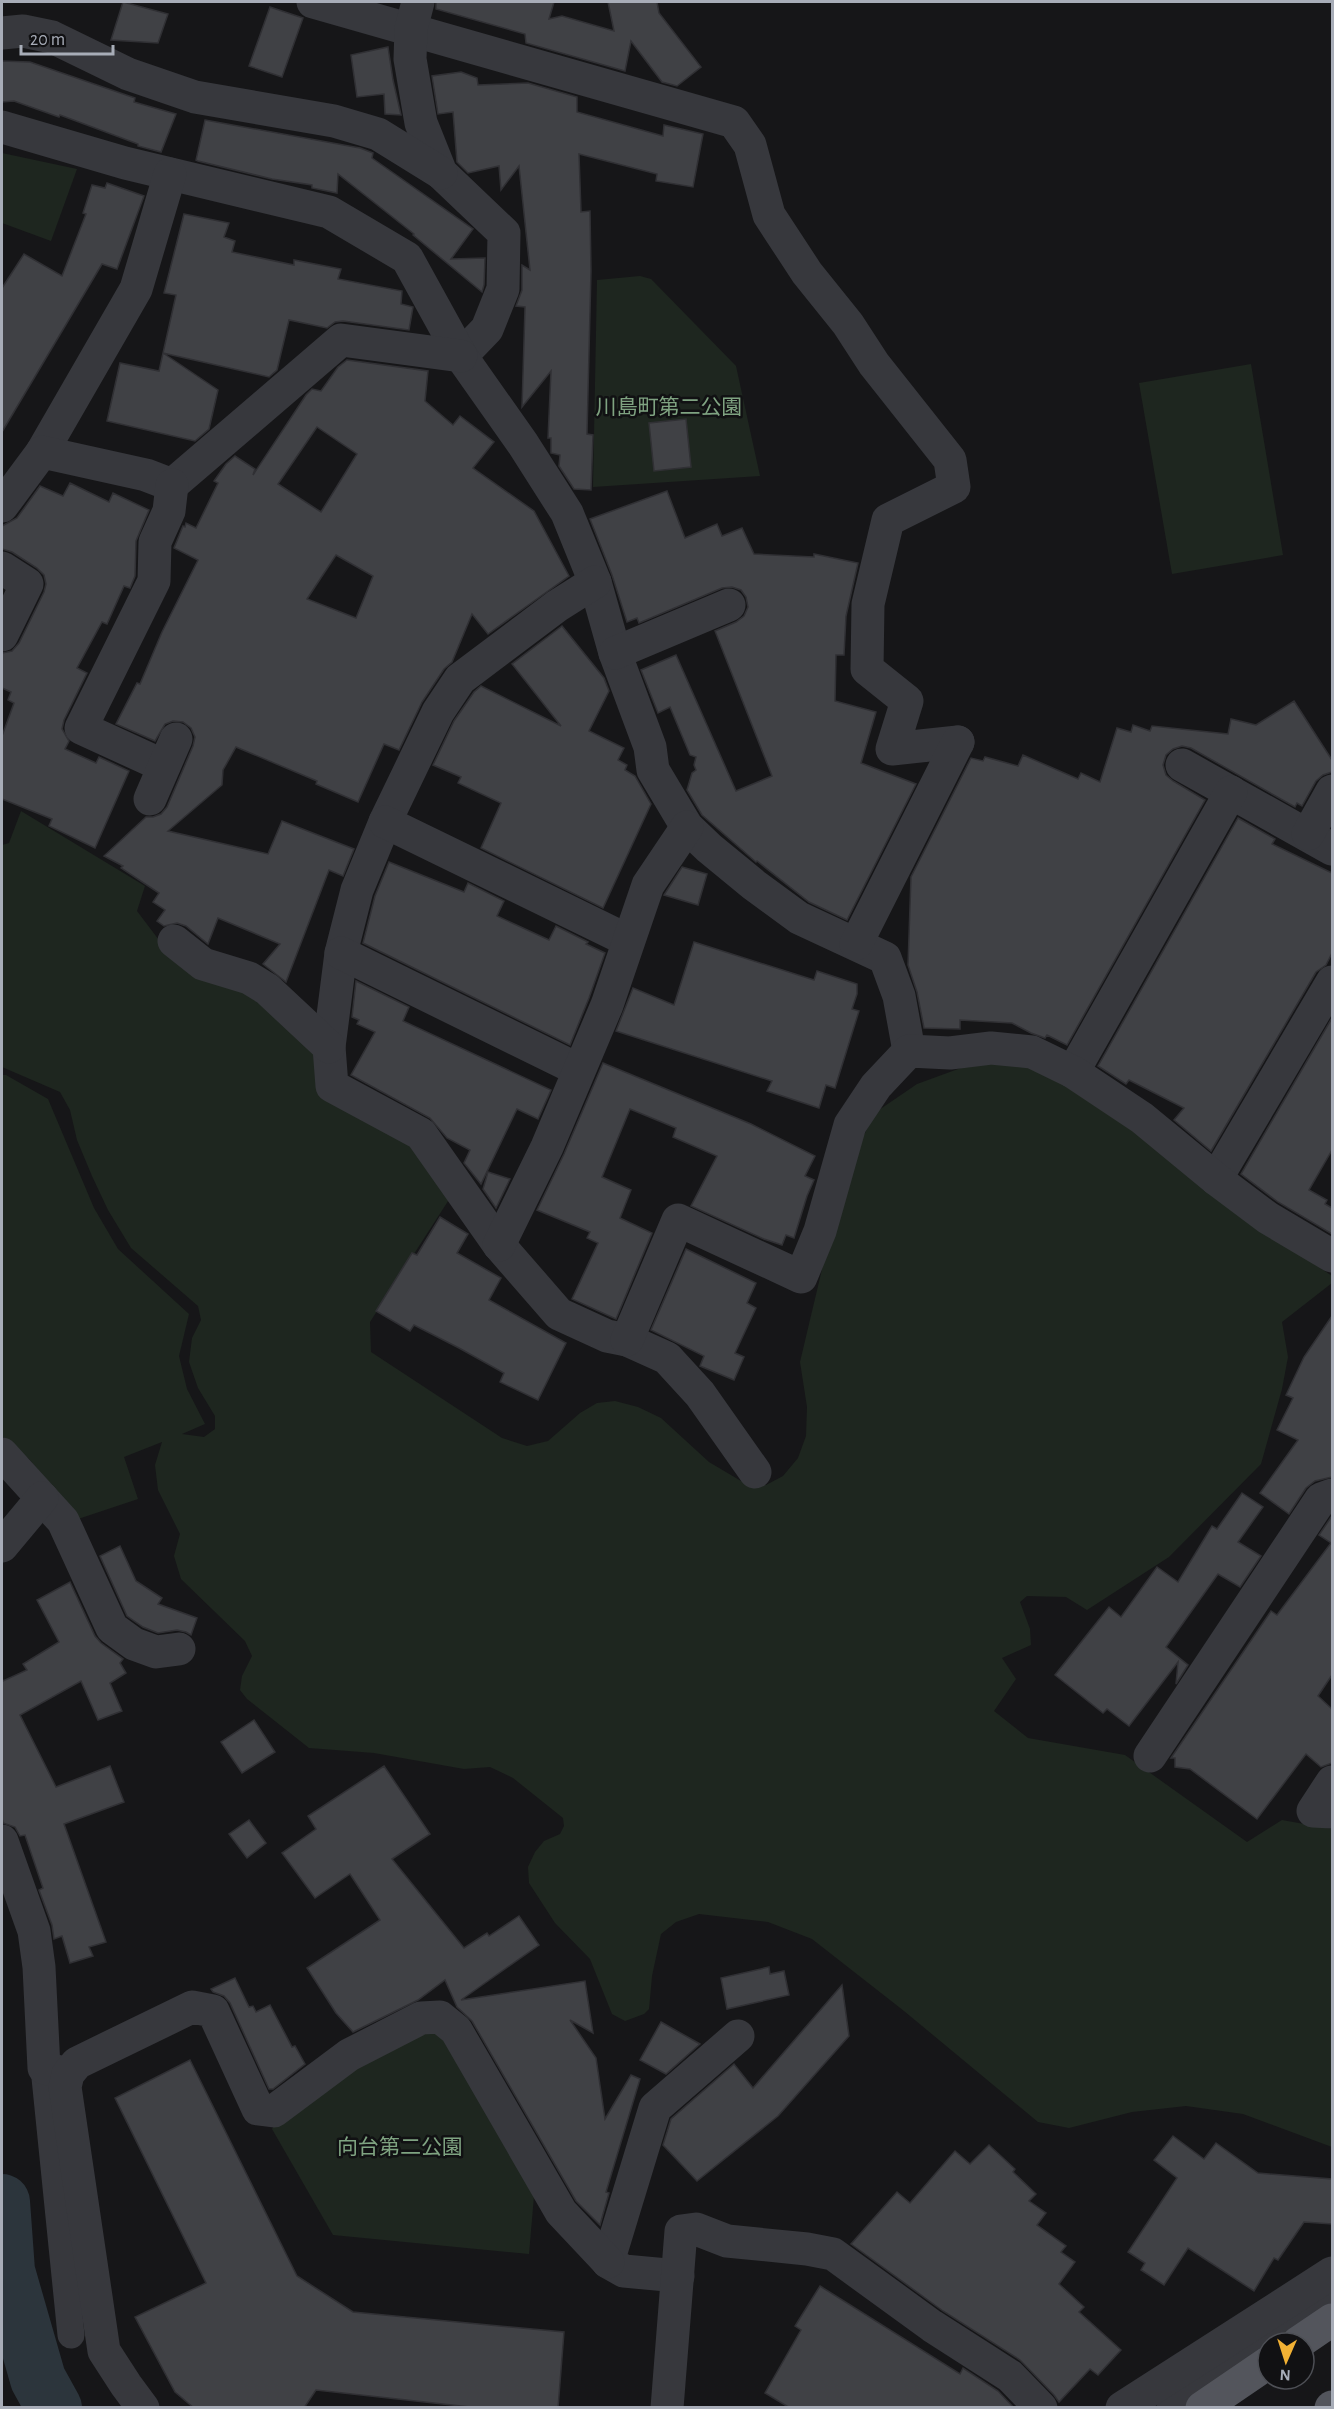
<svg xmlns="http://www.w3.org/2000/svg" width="1334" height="2409" font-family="'Alegreya Sans','Noto Sans JP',sans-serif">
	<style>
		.green { fill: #1e261f }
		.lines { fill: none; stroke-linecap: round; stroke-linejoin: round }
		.river { stroke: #2c353c; stroke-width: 56 }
		.building { fill: #404145; stroke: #303034; stroke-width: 1.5; fill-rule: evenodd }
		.pedestrian { stroke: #37383d; stroke-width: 27 }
		.minor { stroke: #37383d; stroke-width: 33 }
		.primary { stroke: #53555c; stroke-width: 33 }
		.labels { text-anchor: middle; stroke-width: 5; stroke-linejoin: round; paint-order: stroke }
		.park-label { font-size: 21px; fill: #7fa381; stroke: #111113 }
	</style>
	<rect width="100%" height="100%" fill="#161618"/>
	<!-- green -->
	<g class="green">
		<path d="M2,153L77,169L51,241L2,223Z"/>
		<path d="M640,276L651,279L736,366L760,476L593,487L597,280Z"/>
		<path d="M1251,364L1283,555L1172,574L1139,383Z"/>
		<path d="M21,811L145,886L137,911L168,952L267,995L321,1050L330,1090L418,1138L452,1195L370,1322L371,1352L502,1438L527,1446L548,1441L580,1413L597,1403L615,1401L638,1407L661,1418L709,1462L741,1481L766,1485L783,1476L798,1458L806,1436L807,1407L800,1362L837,1206L857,1148L876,1112L917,1084L969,1065L993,1064L1028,1067L1073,1082L1288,1246L1332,1276V1283L1282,1322L1288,1357L1282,1389L1261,1464L1169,1557L1087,1610L1066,1597L1027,1596L1020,1602L1030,1629L1031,1645L1002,1658L1016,1679L994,1711L1028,1738L1125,1755L1247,1842L1282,1820L1332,1829V2147L1243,2114L1186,2106L1132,2112L1069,2128L1038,2122L904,2011L812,1939L768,1922L699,1914L676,1922L661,1934L652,1976L649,2009L644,2014L625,2021L612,2014L590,1959L555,1923L529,1883L528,1867L535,1852L544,1841L560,1834L564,1826L563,1818L513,1778L490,1767L464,1769L374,1753L309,1748L247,1699L240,1690L242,1676L252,1656L245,1641L181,1579L174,1556L180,1534L158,1490L155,1465L162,1442L124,1457L138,1499L78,1519L29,1459L2,1436V1075H6L48,1099L94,1208L118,1249L189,1314L179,1356L187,1389L205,1424L182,1434L204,1437L215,1429V1416L198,1388L189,1362L192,1338L201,1320L198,1306L131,1248L108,1210L92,1176L77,1140L70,1110L60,1092L2,1067V845L9,843Z"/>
		<path d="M435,2025L534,2196L529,2254L333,2235L272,2129L278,2118L356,2060Z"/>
	</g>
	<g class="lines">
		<!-- river -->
		<path class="river" d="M2,2202L7,2271L38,2379L54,2408"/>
	</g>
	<!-- building -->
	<g class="building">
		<path d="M123,2L168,14L158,43L111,40Z"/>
		<path d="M436,2H554L549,19L562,16L614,31L608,2H657L659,13L701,67L677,86L662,82L631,41L625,71L526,43L525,34L436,9Z"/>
		<path d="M270,7L303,18L282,77L249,66Z"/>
		<path d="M388,47L393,80L401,115L385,114L384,94L357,97L351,55Z"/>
		<path d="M2,61L30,62L135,98L134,102L176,114L161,152L138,146V144L60,115L59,117L14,101L2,102Z"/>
		<path d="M461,72L477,78L478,85L528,83L577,97V112L663,136L664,125L703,134L693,187L656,181L657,174L579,154L581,212L590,211L591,271L587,434L593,435L591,490L574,489L559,466L560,455L551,453V438H548L551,371L522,407L525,307L516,306L522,290V265L530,270L519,166L501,190L499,166L468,173L457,162L453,112L438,114L432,76Z"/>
		<path d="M205,120L360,148L373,153L372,158L473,229L451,259L485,258L484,285L482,292L413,235L414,234L338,174L337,193L312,188V185L272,179L198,161L196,160Z"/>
		<path d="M107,183L144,196L117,269L102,264L2,432V288L24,254L62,276L86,214L83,213L92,185L105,188Z"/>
		<path d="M184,214L229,223L224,237L235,241L232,252L294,265V260L341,269L338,279L402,291L401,304L413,307L409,330L343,321L335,322L327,328L289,320L277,370L269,377L163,353L218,390L209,429L195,441L107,421L120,363L159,371L176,295L164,293Z"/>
		<path d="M347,360L428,371L425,401L453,425L460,416L494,442L473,468L534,511L569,576L488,634L472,614L452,662L444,669L422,702L399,750L384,744L358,802L316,784L317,781L236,747L223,770L222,785L168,831L268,854L282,821L354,849L343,876L329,870L286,982L263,964L280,944L218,918L208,944L186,926L177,923L164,926L157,921L165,910L153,902L159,893L121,868L123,866L104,856L146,817H153L161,814L167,807L193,746L195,737L191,728L183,722L173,721L165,724L155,741L116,724L137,683L140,684L162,632L198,560L174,548L183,526L185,527L186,523L196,528L218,483L214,481L226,464L235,456L255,469L253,475L306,395L312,389L321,391L338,367ZM317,427L357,454L321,512L278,484ZM336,555L373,576L356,618L307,599Z"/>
		<path d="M686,419L691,467L654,471L649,423Z"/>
		<path d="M70,483L109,502L113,493L149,510L136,541L135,576L130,588L124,586L107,624L102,622L77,668L87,673L64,720L62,729L69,741L65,749L96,763L99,757L129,771L95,848L49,826L52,819L2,799V736L14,703L8,700L11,692L2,688V653L12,651L19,643L44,592L46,584L44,575L37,568L12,552L2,549V526L17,518L40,486L63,496Z"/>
		<path d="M667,491L685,538L717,524L722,536L742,528L754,554L814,557V554L858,563L846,616L844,655H836L835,701L876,712L861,763L916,784L847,920L809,902L757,861L756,862L702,815L687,790L692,773L696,770L694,765L696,757L690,755L670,707L658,713L641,670L676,655L736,791L772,776L715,631L736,622L744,616L748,607L746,597L741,590L732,587L722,588L639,623L637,618L627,622L612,575L590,519Z"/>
		<path d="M562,626L604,678L609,691L589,731L624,748L618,760L627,765L625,770L635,776L651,804L603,908L481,848L501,803L458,783L461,777L433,765L454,721L474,692L481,686L561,726L512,664Z"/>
		<path d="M1294,701L1332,760V772L1323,775L1316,781L1302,806L1297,803L1295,807L1191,748L1182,746L1173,749L1166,755L1163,765L1166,775L1173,781L1205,800L1067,1045L1047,1035L1045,1038L1031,1033L1012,1023L960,1020V1029L924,1028L917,992L908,965L911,877L971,758L983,761L985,757L1018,766L1023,755L1078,779L1081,773L1100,782L1117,728L1131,732L1133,725L1150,731L1152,726L1228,734L1231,719L1256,725Z"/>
		<path d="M1238,818L1275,839L1272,844L1332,873V953L1326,965L1316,972L1211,1151L1174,1120L1184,1108L1129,1080L1126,1084L1098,1066Z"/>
		<path d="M389,862L464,892L468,883L504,901L497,916L549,940L556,926L588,942L586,944L605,953L589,998L570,1045L363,943L375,896Z"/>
		<path d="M682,867L707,874L698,905L664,895Z"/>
		<path d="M694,942L814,980L817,971L857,984V994L852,1009L859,1011L835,1088L826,1085L819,1108L767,1091L772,1081L616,1031L633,988L674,1005Z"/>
		<path d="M356,981L409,1007L403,1021L551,1090L538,1119L517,1109L481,1184L464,1163L470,1150L447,1138L430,1118L351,1075L375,1032L357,1024L359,1020L352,1017Z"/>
		<path d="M1332,1018V1150L1309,1190L1327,1200L1325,1204L1332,1208V1234L1278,1202L1241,1174Z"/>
		<path d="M603,1063L751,1124L815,1156L805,1176L814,1180L807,1196L794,1238L786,1235L782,1245L764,1239L691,1206L717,1156L673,1137L676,1128L630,1109L602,1177L631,1190L620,1218L652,1233L616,1319L572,1299L598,1243L587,1238L590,1232L537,1210L564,1154Z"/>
		<path d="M488,1172L510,1179L496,1208L483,1189Z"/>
		<path d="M440,1217L468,1234L457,1253L501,1278L489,1300L566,1343L538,1400L500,1382L504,1373L459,1348L414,1325L410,1331L376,1311L412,1253L417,1255Z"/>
		<path d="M686,1249L756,1283L747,1303L756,1308L735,1353L744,1357L734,1380L700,1366L704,1356L651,1330Z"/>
		<path d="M1332,1316V1477L1315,1481L1306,1488L1289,1514L1260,1493L1298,1440L1277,1430L1293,1398L1286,1395L1304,1357Z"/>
		<path d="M1242,1493L1263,1507L1238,1542L1261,1556L1240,1587L1218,1574L1166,1647L1188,1665L1176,1684L1178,1662L1129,1726L1107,1709L1103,1713L1055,1675L1109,1607L1121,1617L1157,1567L1178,1582L1212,1526L1217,1529Z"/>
		<path d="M1332,1516V1675L1318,1696L1332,1709V1763L1321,1767L1306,1754L1257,1819L1190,1769L1175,1767V1758H1171L1271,1611L1277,1615L1331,1543L1319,1535Z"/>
		<path d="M120,1546L136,1581L162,1598L158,1604L197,1618L191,1635L186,1632L177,1630L158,1633L143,1627L127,1616L100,1556Z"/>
		<path d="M70,1582L95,1636L101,1643L123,1659L120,1663L126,1673L110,1683L122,1711L98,1720L81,1681L20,1715L56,1787L110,1766L124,1802L64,1824L106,1942L89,1947L93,1956L70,1963L62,1936L54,1939L52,1925L39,1890L43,1888L25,1835L20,1836L15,1827L3,1823L2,1818V1678L3,1681L27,1670L23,1664L59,1642L37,1600Z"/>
		<path d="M254,1720L275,1752L242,1773L221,1742Z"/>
		<path d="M384,1766L430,1834L392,1859L464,1948L487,1933L489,1936L519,1916L539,1945L461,2000L585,1981L593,2033L570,2020L596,2058L605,2119L631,2075L640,2079L606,2192L609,2193L600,2225L576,2201L472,2021L457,2007L445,1980L418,2000L353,2032L336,2013L307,1968L380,1920L350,1874L315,1898L282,1853L316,1829L308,1816Z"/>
		<path d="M249,1820L266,1843L247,1858L229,1834Z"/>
		<path d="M769,1967L770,1974L784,1971L789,1995L727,2009L721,1978Z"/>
		<path d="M235,1978L249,2007L253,2006L256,2012L270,2005L292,2047L295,2046L305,2064L273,2089H269L230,2003L224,1996L213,1992L211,1989Z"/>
		<path d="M842,1985L849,2036L778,2116L697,2181L663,2145L671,2119L734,2064L753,2088Z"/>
		<path d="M661,2022L700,2044L666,2074L640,2060Z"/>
		<path d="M190,2060L297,2276L353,2312L564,2332L558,2408H479L316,2390L304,2408H194L175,2392L135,2317L206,2283L115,2098Z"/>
		<path d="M1173,2136L1204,2159L1216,2143L1258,2173L1332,2179V2224L1304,2222L1278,2260L1274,2258L1254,2291L1188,2248L1164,2285L1141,2270L1145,2263L1128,2252L1177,2178L1154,2160Z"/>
		<path d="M989,2145L1015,2169L1013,2172L1036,2194L1029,2201L1046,2213L1037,2225L1066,2246L1061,2252L1075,2262L1059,2284L1084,2307L1079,2312L1121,2350L1098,2375L1090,2369L1059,2402L1054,2395L1020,2360L943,2311L851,2244L897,2192L910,2203L955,2151L970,2164Z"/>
		<path d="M820,2286L960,2374L963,2368L998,2391L1014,2408H790L765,2393L801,2330L795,2326Z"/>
	</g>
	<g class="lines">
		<!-- pedestrian -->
		<g class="pedestrian">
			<path d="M44,2068L71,2335"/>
			<path d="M1170,2408L1332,2300"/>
		</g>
		<!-- minor -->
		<g class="minor">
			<path d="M313,2L734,122L750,145L769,215L807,273L848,324L874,364L950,460L954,487L888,520L868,604L867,669L907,701L892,749L958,742"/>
			<path d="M418,2L411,29L410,59L421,123L441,173L504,233L503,289L487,329L461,356"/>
			<path d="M2,33L23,31L52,37L128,74L195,97L334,121L378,134L441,173"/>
			<path d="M2,127L125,163L329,212L407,258L461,356L523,444L567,513L595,582L615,653L650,747L653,770L687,827L709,848L754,885L799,918L885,958L899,996L909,1051"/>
			<path d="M42,452L136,289L170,174"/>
			<path d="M2,506L42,452L146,475L172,485L341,340L461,356"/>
			<path d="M2,568L27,584L2,635"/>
			<path d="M595,582L557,606L460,679L438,712L385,822L357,890L341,953L329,1047L332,1086L421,1134L499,1245L559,1314L607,1336L627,1340L667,1358L700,1394L755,1472"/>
			<path d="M615,653L729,605"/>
			<path d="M1182,765L1332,849"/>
			<path d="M164,766L81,728L154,581L155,542L169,511L172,485"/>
			<path d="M150,799L176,739"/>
			<path d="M385,822L627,940"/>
			<path d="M1308,834L1332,791"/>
			<path d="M174,941L203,964L249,978L267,989L329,1047"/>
			<path d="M856,944L958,742"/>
			<path d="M341,953L579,1070"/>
			<path d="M1073,1072L1231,792"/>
			<path d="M1216,1179L1332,982"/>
			<path d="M499,1245L547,1147L607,1005L648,885L687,827"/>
			<path d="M627,1340L678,1220L801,1277L820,1231L850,1125L876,1086L909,1051L950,1053L991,1048L1032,1052L1073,1072L1142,1118L1216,1179L1268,1218L1332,1256"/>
			<path d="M2,1454L63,1521L112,1628L134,1644L156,1652L179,1649"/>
			<path d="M2,1546L42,1498"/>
			<path d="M1150,1756L1321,1499L1332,1495"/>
			<path d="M1332,1782L1313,1811L1332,1812"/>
			<path d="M2,1841L34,1931L39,1967L44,2068L68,2074"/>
			<path d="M678,2276L624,2271L608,2262L655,2108L738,2036"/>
			<path d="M143,2408L126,2385L104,2351L65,2087L68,2074L77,2063L192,2007L213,2011L258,2109L274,2111L349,2055L421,2018L440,2017L456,2030L561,2212L608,2262"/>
			<path d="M667,2408L681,2231L696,2229L727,2241L807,2249L833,2254L932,2326L1010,2376L1041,2408"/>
			<path d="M1122,2408L1332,2273"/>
		</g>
		<!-- primary -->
		<g class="primary">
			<path d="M1298,2343L1332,2320"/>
			<path d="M1202,2408L1268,2363"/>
			<path d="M1331,2408L1332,2407"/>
		</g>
	</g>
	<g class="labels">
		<!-- park labels -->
		<g class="park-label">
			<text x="669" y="414">川島町第二公園</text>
			<text x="400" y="2154">向台第二公園</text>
		</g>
	</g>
	<!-- border -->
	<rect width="1334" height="2409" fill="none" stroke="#a8adb8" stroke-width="6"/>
	<!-- north arrow -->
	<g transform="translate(1286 2361) rotate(183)"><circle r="28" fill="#111113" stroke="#4d4f55" stroke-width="1.5"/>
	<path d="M0-4.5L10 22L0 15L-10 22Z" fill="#f2b134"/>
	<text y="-9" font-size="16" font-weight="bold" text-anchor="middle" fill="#a8adb8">N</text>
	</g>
	<!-- scale -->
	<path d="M21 45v9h92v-9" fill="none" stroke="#a8adb8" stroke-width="3"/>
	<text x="30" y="45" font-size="18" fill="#a8adb8" stroke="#111113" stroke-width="4.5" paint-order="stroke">20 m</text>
</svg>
